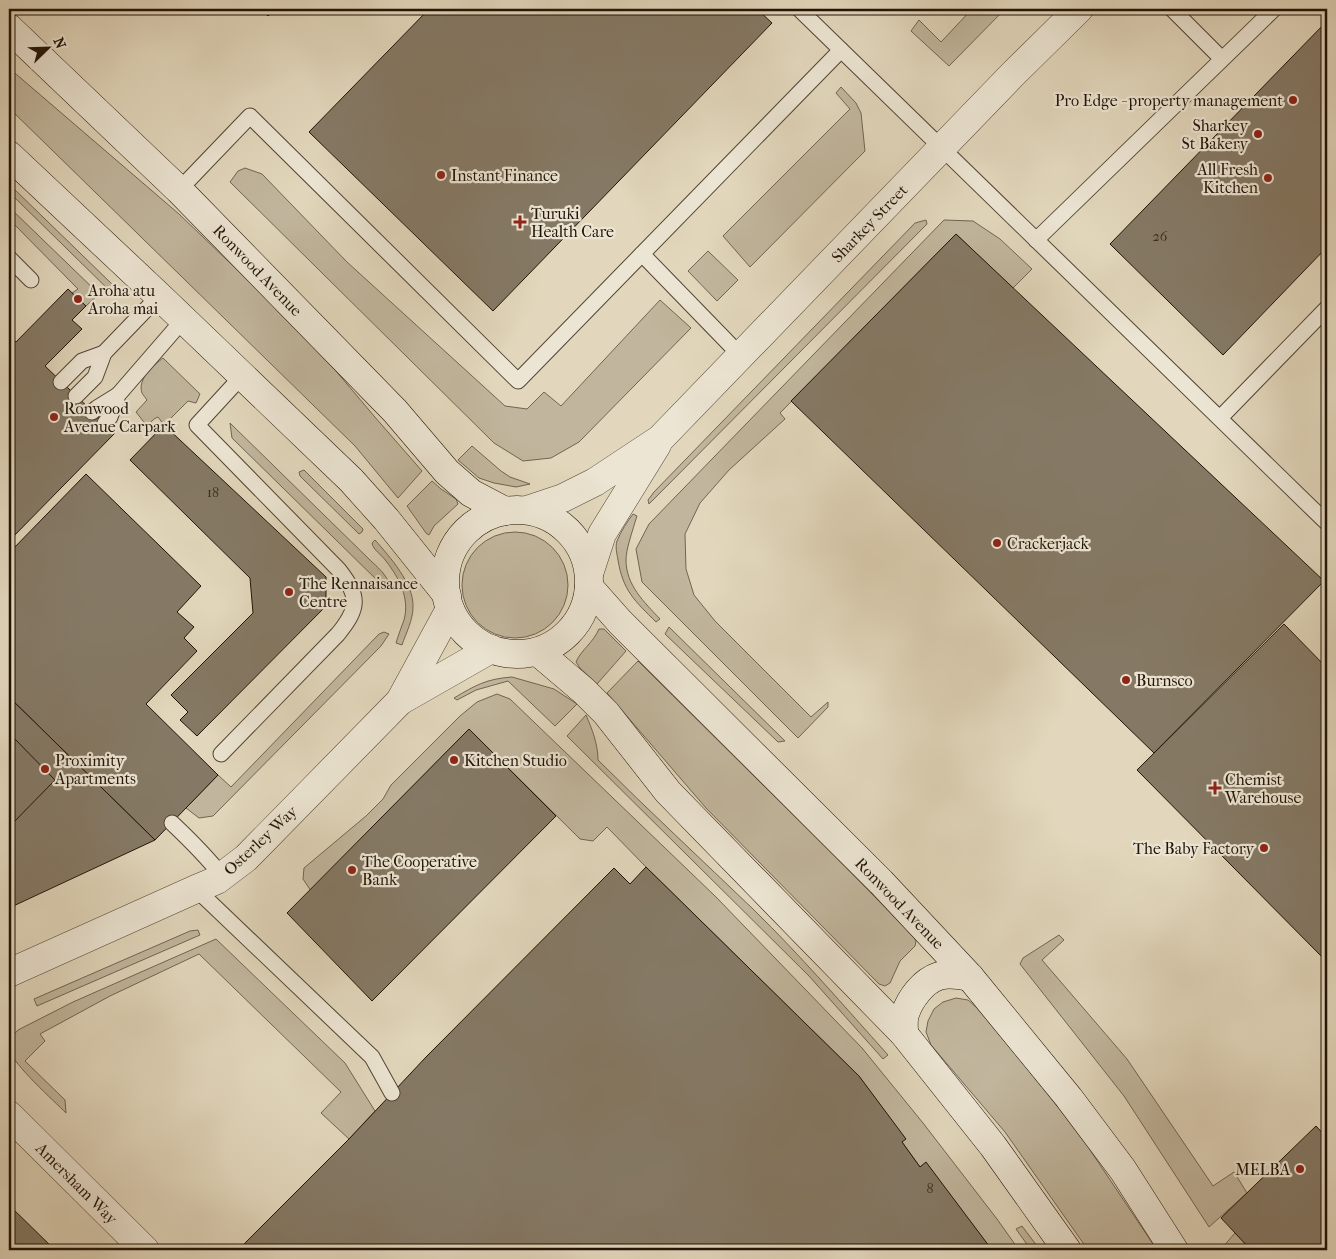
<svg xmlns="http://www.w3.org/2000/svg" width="1336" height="1259" font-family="'IM FELL French Canon',serif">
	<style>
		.green { fill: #c1b69d; stroke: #716452 }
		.building { fill: #857965; stroke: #211307 }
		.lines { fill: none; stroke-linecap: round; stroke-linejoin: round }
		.service-casing { stroke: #514434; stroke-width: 17 }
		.minor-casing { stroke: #514434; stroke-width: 29 }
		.tertiary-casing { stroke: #514434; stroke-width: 29 }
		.secondary-casing { stroke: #211307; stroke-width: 29 }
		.service { stroke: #ece5d3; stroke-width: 15 }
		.minor { stroke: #ece5d3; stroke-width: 28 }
		.tertiary { stroke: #ece5d3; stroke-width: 28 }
		.secondary { stroke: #ece5d3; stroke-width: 28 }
		.poi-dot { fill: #8f2418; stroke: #ece5d3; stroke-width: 2 }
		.labels { text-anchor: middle; stroke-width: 4.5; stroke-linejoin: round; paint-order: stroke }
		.number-label { font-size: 14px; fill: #3a2c1e }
		.poi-label { font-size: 16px; fill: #211307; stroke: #ece5d3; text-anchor: start }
		.street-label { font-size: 16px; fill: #211307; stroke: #ece5d3 }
	</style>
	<rect width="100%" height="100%" fill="#e2d7bc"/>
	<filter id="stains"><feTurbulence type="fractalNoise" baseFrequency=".004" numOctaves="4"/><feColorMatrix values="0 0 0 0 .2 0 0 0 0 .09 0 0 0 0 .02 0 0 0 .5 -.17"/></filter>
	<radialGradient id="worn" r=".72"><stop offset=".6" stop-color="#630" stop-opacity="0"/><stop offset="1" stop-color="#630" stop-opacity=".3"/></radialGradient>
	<!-- green -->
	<g class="green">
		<path d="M972,9H1005L949,66L911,31L919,20L941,42Z"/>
		<path d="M9,68L179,214L276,307L305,336L336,371L374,416L422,471L398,498L355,446L9,108Z"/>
		<path d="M841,87L856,103L861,113L865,151L750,267L723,236L850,109L836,93Z"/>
		<path d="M245,168L262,174L347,262L505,406L527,409L544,392L561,406L660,300L691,328L579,442L551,458L523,461L494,443L230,182L238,171Z"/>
		<path d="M9,184L115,287L117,292V298L9,192Z"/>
		<path d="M9,207L99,294L86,306L72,293L78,289L9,219Z"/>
		<path d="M926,220L927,224L649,504L648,500L654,492L915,223Z"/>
		<path d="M944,220L973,221L1000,239L1032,269L1013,288L956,234L780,413L785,419L729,470L700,503L685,534L686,569L694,595L715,621L811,717L828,702V707L798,738L642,582L636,549L649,524Z"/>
		<path d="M708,251L738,280L717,301L688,271Z"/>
		<path d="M163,358L200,394L196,403L188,401L164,425L158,417L154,419L147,426L136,412L147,400C145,397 143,395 142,393C137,379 154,365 163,358Z"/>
		<path d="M230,423L369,559C377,567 388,575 390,587L383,586L232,438Z"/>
		<path d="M472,446L501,471L510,477L530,484L516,487L494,483L479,478L458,460Z"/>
		<path d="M304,470L363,529L362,532L359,534L356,531L300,476L299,472Z"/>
		<path d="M432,481L441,489L456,499L458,504L434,526L429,535L426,533L407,506Z"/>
		<path d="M633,514L637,516L635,522C632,533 626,549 626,560C626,585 644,602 660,619L656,622C635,601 623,591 618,560C617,554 615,547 617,541C621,531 627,522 633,514Z"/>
		<circle cx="515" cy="585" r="53"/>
		<path d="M375,540C390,557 414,584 413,607C413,620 406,633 402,645L396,643C398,636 401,628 404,620C410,598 399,578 386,561C382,555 373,550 372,543Z"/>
		<path d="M669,627L785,741L778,742L665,634Z"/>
		<path d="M599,629H604L626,651L597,684L580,668L576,662C581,650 593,643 599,629Z"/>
		<path d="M384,632L389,634L381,646L213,816L199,818L186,808L218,775L231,787L379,634Z"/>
		<path d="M638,661C730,753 823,843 914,937L916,941L915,946L900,961L890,983L885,986L879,984L706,808L607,693Z"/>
		<path d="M512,677L554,689L577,704L555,726L508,681L476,690L457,700L454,698C476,685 486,679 512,677Z"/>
		<path d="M497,694L510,699L716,897L862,1048L923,1123L997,1219L1019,1250H992L926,1163L920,1167L902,1142L905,1139L859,1076L646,867L607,827L593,841L580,839L469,729L311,891L303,879L304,868L366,816L383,799L391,785L460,716L477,702Z"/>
		<path d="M586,715C592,729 598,744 598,760C649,811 702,860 754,910C801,956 844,1006 888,1055L883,1059L809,976L567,736Z"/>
		<path d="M198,930L200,935L37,1006L34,999L190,931Z"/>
		<path d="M1059,935L1064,940L1042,960L1127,1059L1213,1186L1234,1172L1247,1193L1209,1227L1124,1096L1020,964L1023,958Z"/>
		<path d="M216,939L345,1063L375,1111L349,1139L321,1113L341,1092L199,954L110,996L40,1034L45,1041L25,1061L65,1100L66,1113C54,1101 13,1064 10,1051C9,1042 12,1036 18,1030L73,1002Z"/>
		<path d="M956,998L968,1000L977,1008L1045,1090L1088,1147L1155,1247L1150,1250H1088L1005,1132L931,1045L926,1032L928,1021L934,1009L943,1002Z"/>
		<path d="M1022,1226L1040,1250H1031L1016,1229Z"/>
		<path d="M1235,1233L1251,1250H1224L1222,1248Z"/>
	</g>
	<!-- building -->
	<g class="building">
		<path d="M261,9H276L268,16Z"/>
		<path d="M429,9H757L772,23L493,311L309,132Z"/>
		<path d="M1327,21V247L1223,355L1110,244Z"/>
		<path d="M956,234L1324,581L1154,753L791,401Z"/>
		<path d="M68,289L86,306L72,320L82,329L45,366L115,433L9,541V335L16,342Z"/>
		<path d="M164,425L326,577V606L197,736L180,720L188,712L171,695L253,613L250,578L130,460Z"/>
		<path d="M86,474L201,586L177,612L194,627L184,638L197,651L146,704L218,775L155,840L9,697V553Z"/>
		<path d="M1284,624L1327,668V962L1137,770Z"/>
		<path d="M9,697L155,840L9,908Z"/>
		<path d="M469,729L556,816L372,1001L287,913Z"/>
		<path d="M9,733L55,780L9,827Z"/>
		<path d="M646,867L859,1076L906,1139L902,1142L920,1167L926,1162L992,1250H250L244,1244L349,1139L426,1057L614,868L630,884Z"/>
		<path d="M1316,1126L1327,1138V1250H1251L1221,1218Z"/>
		<path d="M9,1205L55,1250H9Z"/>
	</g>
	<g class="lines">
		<defs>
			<g id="service">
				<path d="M799,9L1327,523"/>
				<path d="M1172,9L1222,59"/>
				<path d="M179,190L250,116L518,381L841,50"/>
				<path d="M1036,240L1274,9"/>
				<path d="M642,254L741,356"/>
				<path d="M9,258L31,280"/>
				<path d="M61,382L82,361L104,353"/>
				<path d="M76,396L95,377L104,353L159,296"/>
				<path d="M92,412L97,408L118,395"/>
				<path d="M1220,418L1327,308"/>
				<path d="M105,423L110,417L118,395L183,320"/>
				<path d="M221,754L338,634C359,608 360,597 339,570L197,425L242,376"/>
				<path d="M172,823C190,840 207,857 222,876"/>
				<path d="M196,889L372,1057L392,1093"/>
			</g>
			<g id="minor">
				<path d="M400,701L450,609"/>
				<path d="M9,973L196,889L217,880L246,858L400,701L491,649"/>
				<path d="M9,1115L145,1250"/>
			</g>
			<g id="tertiary">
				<path d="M527,510L563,498L595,482L660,439L1014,73L1079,9"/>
				<path d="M589,574L602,534L657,445"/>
			</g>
			<g id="secondary">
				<path d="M9,28L179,190L395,411L447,472L471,493L505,511"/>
				<path d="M9,155L159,296L351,480L386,519L447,595"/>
				<circle cx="517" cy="582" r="72"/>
				<path d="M589,587L620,622L881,882L970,977L1069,1098L1123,1170L1174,1250"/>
				<path d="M538,652L584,691L606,713L668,792L904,1034L993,1146L1067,1250"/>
				<path d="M904,1034C904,1027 903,1020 905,1014C910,999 923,981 939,976C949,973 960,975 970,977"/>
			</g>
		</defs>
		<!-- service casing -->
		<use href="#service" class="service-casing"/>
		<!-- minor casing -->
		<use href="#minor" class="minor-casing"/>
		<!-- tertiary casing -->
		<use href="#tertiary" class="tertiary-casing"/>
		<!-- secondary casing -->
		<use href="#secondary" class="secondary-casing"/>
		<!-- service -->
		<use href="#service" class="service"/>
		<!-- minor -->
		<use href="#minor" class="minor"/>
		<!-- tertiary -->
		<use href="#tertiary" class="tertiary"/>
		<!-- secondary -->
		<use href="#secondary" class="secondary"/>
	</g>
	<!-- markers -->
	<g class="poi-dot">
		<circle cx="1293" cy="100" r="5"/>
		<circle cx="1258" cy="134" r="5"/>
		<circle cx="441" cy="175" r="5"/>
		<circle cx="1268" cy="178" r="5"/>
		<path d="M517.5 214.5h5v5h5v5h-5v5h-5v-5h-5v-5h5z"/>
		<circle cx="78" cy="299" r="5"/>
		<circle cx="54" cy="417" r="5"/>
		<circle cx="997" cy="543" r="5"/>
		<circle cx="289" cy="592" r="5"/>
		<circle cx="1126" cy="680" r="5"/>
		<circle cx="454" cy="760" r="5"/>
		<circle cx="45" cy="769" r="5"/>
		<path d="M1212.5 780.5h5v5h5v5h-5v5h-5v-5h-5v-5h5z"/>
		<circle cx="1264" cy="848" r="5"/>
		<circle cx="352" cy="870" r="5"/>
		<circle cx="1300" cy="1169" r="5"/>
	</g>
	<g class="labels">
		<!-- number labels -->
		<g class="number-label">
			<text x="1160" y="241">26</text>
			<text x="213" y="497">18</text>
			<text x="930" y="1193">8</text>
		</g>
		<!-- poi labels -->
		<g class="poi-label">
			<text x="1283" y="106" text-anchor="end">Pro Edge - property management</text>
			<text x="1248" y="131" text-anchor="end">Sharkey<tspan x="1248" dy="18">St Bakery</tspan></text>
			<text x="1258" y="175" text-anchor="end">All Fresh<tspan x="1258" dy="18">Kitchen</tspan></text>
			<text x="451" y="181">Instant Finance</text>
			<text x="531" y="219">Turuki<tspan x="531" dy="18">Health Care</tspan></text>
			<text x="88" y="296">Aroha atu<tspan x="88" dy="18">Aroha mai</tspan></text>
			<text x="64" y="414">Ronwood<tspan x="64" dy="18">Avenue Carpark</tspan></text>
			<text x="1007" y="549">Crackerjack</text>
			<text x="299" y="589">The Rennaisance<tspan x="299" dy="18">Centre</tspan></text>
			<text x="1136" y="686">Burnsco</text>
			<text x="55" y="766">Proximity<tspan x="55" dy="18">Apartments</tspan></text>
			<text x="464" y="766">Kitchen Studio</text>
			<text x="1225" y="785">Chemist<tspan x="1225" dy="18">Warehouse</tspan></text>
			<text x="1254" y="854" text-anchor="end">The Baby Factory</text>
			<text x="362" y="867">The Cooperative<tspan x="362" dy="18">Bank</tspan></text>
			<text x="1290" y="1175" text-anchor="end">MELBA</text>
		</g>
		<!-- street labels -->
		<g class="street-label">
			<text transform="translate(869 223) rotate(-46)" y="6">Sharkey Street</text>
			<text transform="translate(258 270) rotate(46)" y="6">Ronwood Avenue</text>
			<text transform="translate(260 840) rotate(-43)" y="6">Osterley Way</text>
			<text transform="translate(900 903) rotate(46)" y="6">Ronwood Avenue</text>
			<text transform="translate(77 1183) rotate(45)" y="6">Amersham Way</text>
		</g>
	</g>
	<!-- margin -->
	<rect width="1336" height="1259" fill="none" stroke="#e2d7bc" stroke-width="30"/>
	<rect x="10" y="10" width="1316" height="1239" fill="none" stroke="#211307" stroke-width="2.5"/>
	<rect x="15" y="15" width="1306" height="1229" fill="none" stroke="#211307"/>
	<!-- north arrow -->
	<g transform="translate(48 48) rotate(67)" stroke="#ece5d3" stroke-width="4" paint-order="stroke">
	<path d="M0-4L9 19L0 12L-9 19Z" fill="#211307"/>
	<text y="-8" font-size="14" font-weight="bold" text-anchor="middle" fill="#211307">N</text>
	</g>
	<rect width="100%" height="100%" filter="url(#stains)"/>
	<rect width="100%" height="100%" fill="url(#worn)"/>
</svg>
